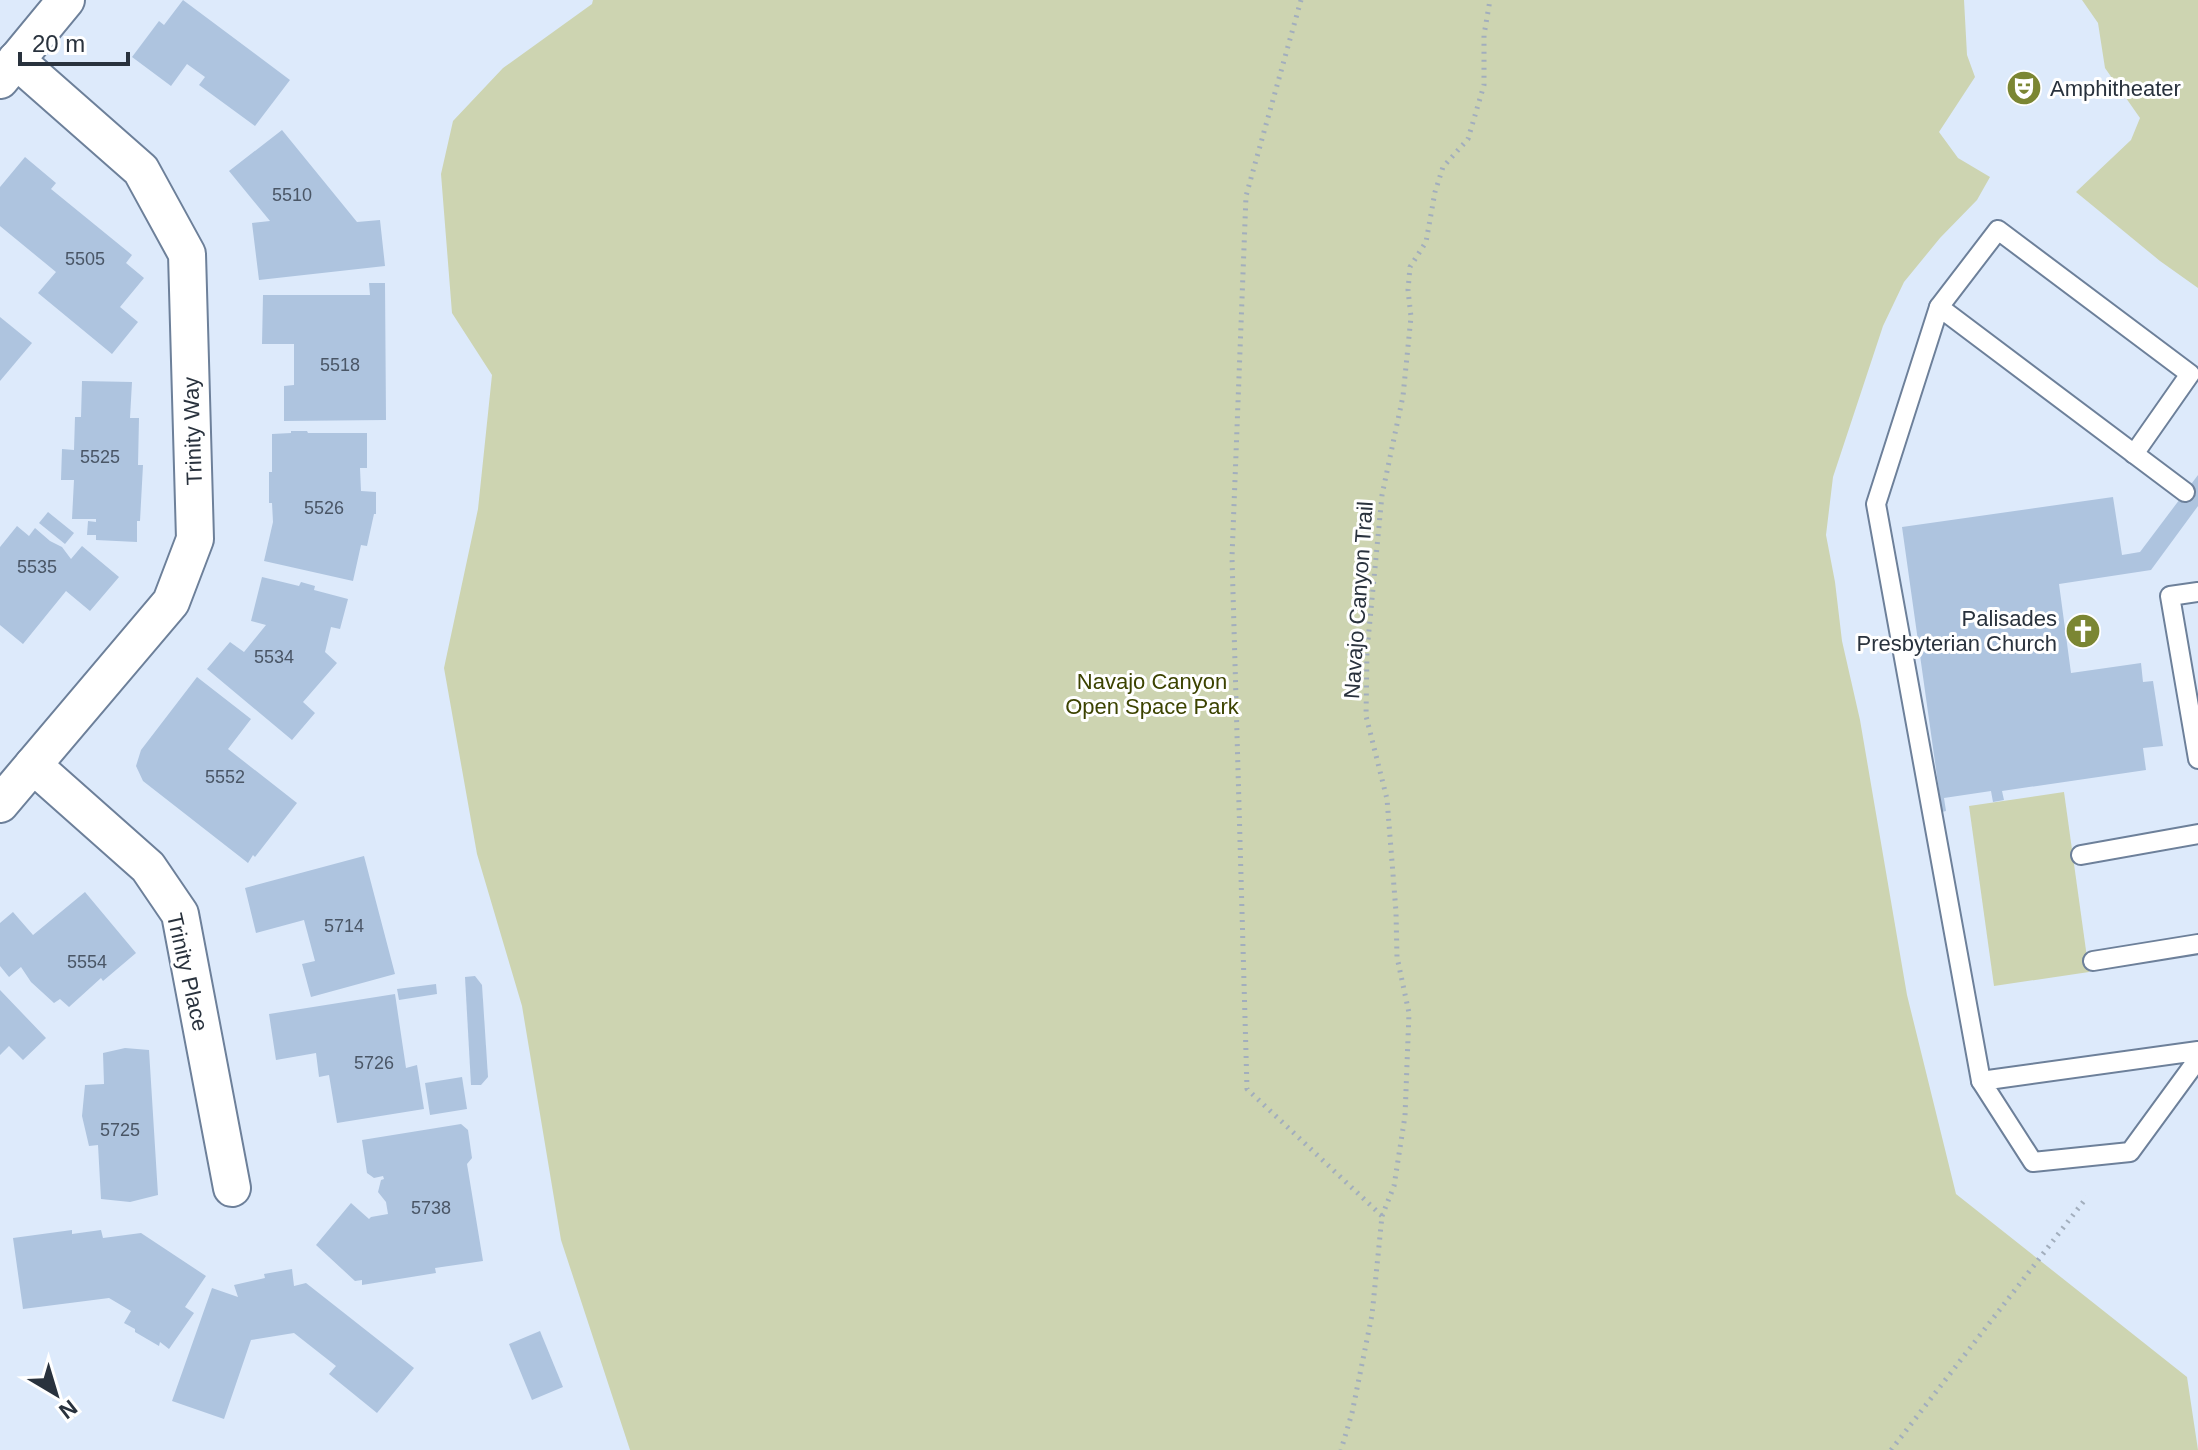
<svg xmlns="http://www.w3.org/2000/svg" width="2198" height="1450" font-family="Helvetica,sans-serif">
	<style>
		.green { fill: #cdd4b1 }
		.building { fill: #aec4df }
		.lines { fill: none; stroke-linecap: round; stroke-linejoin: round }
		.service-casing { stroke: #6d809a; stroke-width: 22 }
		.minor-casing { stroke: #6d809a; stroke-width: 40 }
		.path { stroke: #a2aebd; stroke-width: 5; stroke-dasharray: 2 6; stroke-linecap: butt }
		.service { stroke: #fff; stroke-width: 18 }
		.minor { stroke: #fff; stroke-width: 36 }
		.labels { text-anchor: middle; stroke-width: 6; stroke-linejoin: round; paint-order: stroke }
		.number-label { font-size: 18px; fill: #4a5666 }
		.poi-label { font-size: 22px; fill: #29323d; stroke: #fff; text-anchor: start }
		.street-label { font-size: 22px; fill: #29323d; stroke: #fff }
		.park-label { font-size: 22px; fill: #3c4300; stroke: #fff }
	</style>
	<rect width="100%" height="100%" fill="#ddeafb"/>
	<!-- green -->
	<g class="green">
		<path d="M593,0H1964L1967,55L1975,77L1939,132L1958,158L1990,177L1977,200L1940,238L1904,282L1883,326L1833,477L1826,535L1835,582L1842,641L1860,720L1907,995L1956,1194L2187,1377L2198,1450H630L561,1240L522,1006L477,854L444,668L478,509L492,375L452,313L441,174L453,121L503,68L592,4Z"/>
		<path d="M2082,0H2198V288L2160,261L2076,192L2131,140L2140,118L2105,68L2098,23Z"/>
		<path d="M2064,792L2089,972L1994,986L1969,806Z"/>
	</g>
	<!-- building -->
	<g class="building">
		<path d="M183,0L290,80L255,126L199,85L205,77L187,64L171,86L132,57L159,21L164,25Z"/>
		<path d="M282,130L357,222L380,220L385,266L259,280L252,223L270,221L229,171Z"/>
		<path d="M25,157L56,183L51,189L132,255L126,263L144,278L120,307L138,322L112,354L38,293L56,272L0,226V187Z"/>
		<path d="M369,283H385L386,420L284,421V386L294,385V344H262L263,295H370Z"/>
		<path d="M0,317L32,343L0,381Z"/>
		<path d="M82,381L132,382L130,418H139L138,465H143L140,521H137V542L96,540V535H87L88,521L96,522V519H72L74,480H61L62,449L74,450L75,417H81Z"/>
		<path d="M291,431H307L308,433H367V468H360L361,491L376,492V514H374L367,546L361,545L353,581L264,561L273,522L272,503H269V472H272V434L291,433Z"/>
		<path d="M2198,475V506L2151,570L2059,584L2071,673L2141,663L2143,682L2153,681L2163,746L2143,748L2146,770L2002,791L2004,800L1993,802L1991,791L1944,798L1946,811L1942,812L1902,527L2113,497L2122,555L2140,552Z"/>
		<path d="M48,512L74,533L65,544L39,523Z"/>
		<path d="M17,526L29,536L35,528L50,541L62,547L71,559L82,546L119,577L90,611L66,591L23,644L0,625V547Z"/>
		<path d="M262,577L299,586L301,582L315,586L314,590L348,599L340,629L331,627L325,652L337,663L303,702L315,713L292,740L207,669L230,642L244,652L266,625L251,621Z"/>
		<path d="M197,677L251,719L228,749L297,803L255,857L253,855L248,863L143,781L136,766L141,750Z"/>
		<path d="M364,856L395,974L311,997L302,964L315,961L304,920L256,933L245,888Z"/>
		<path d="M85,892L136,953L103,981L101,978L69,1007L60,999L54,1003L31,982L21,967L9,977L0,966V923L13,912L33,935Z"/>
		<path d="M475,976L482,985L488,1077L481,1085H471L465,977Z"/>
		<path d="M436,984L437,994L399,1000L397,989Z"/>
		<path d="M0,990L46,1038L23,1060L9,1046L0,1055Z"/>
		<path d="M395,994L406,1068L417,1065L424,1109L337,1123L329,1075L319,1077L316,1053L276,1060L269,1014Z"/>
		<path d="M125,1048L149,1050L158,1195L130,1202L101,1199L98,1145L89,1146L82,1116L85,1085L104,1084L103,1053Z"/>
		<path d="M462,1077L467,1109L430,1115L425,1083Z"/>
		<path d="M461,1124L468,1130L472,1158L467,1164L483,1261L435,1268L436,1273L362,1285V1280L355,1281L316,1245L351,1203L369,1219L371,1217L388,1214L386,1202L378,1192L381,1180L384,1179L383,1176L374,1178L367,1173L362,1140Z"/>
		<path d="M72,1230V1234L101,1230L103,1238L141,1233L206,1276L185,1307L194,1313L169,1349L160,1342L159,1346L135,1332V1329L124,1323L131,1311L109,1298L23,1309L13,1238Z"/>
		<path d="M292,1269L294,1286L306,1283L414,1368L377,1413L329,1374L336,1366L294,1333L251,1340L224,1419L172,1401L212,1288L238,1297L234,1285L265,1278L264,1274Z"/>
		<path d="M540,1331L563,1387L532,1400L509,1344Z"/>
	</g>
	<g class="lines">
		<defs>
			<g id="service">
				<path d="M1939,307L1998,230L2190,374L2134,454"/>
				<path d="M2198,592L2170,596L2198,759"/>
				<path d="M2081,855L2198,834"/>
				<path d="M2093,961L2198,944"/>
				<path d="M2198,1051L1981,1081L2033,1162L2130,1152L2198,1059"/>
				<path d="M1981,1081L1876,504L1939,307L2185,492"/>
			</g>
			<g id="minor">
				<path d="M0,80L66,0"/>
				<path d="M33,765L148,867L180,914L232,1188"/>
				<path d="M0,804L171,602L195,539L187,254L141,170L16,60"/>
			</g>
		</defs>
		<!-- service casing -->
		<use href="#service" class="service-casing"/>
		<!-- minor casing -->
		<use href="#minor" class="minor-casing"/>
		<!-- path -->
		<g class="path">
			<path d="M1301,0L1246,196L1232,557L1247,1089L1382,1216L1372,1315L1352,1413L1341,1450"/>
			<path d="M1382,1216L1394,1186L1405,1116L1409,1013L1397,957L1396,912L1387,799L1366,716L1367,651L1382,495L1403,396L1411,317L1408,290L1410,267L1426,242L1435,192L1443,167L1468,139L1484,85V35L1490,0"/>
			<path d="M1891,1450L2087,1197"/>
		</g>
		<!-- service -->
		<use href="#service" class="service"/>
		<!-- minor -->
		<use href="#minor" class="minor"/>
	</g>
	<!-- icons -->
	<defs>
		<symbol id="theatre-disc" viewBox="-11 -11 22 22"><circle r="9.5" fill="#7b8633" stroke="#fff"/><path d="M-5-5.5Q0-4 5-5.5V0Q5 5 0 6Q-5 5-5 0ZM-3.3-2.5H-1v1.5H-3.3ZM1-2.5H3.3v1.5H1ZM-2.8 1Q0 5.5 2.8 1Z" fill="#fff"/></symbol>
		<symbol id="church-disc" viewBox="-11 -11 22 22"><circle r="9.5" fill="#7b8633" stroke="#fff"/><path d="M-1.2-6h2.4v3.5h3.3v2.4h-3.3V6h-2.4V-.1h-3.3v-2.4h3.3Z" fill="#fff"/></symbol>
	</defs>
	<g fill-rule="evenodd">
		<use href="#theatre-disc" x="2004" y="68" width="40" height="40"/>
		<use href="#church-disc" x="2063" y="611" width="40" height="40"/>
	</g>
	<g class="labels">
		<!-- number labels -->
		<g class="number-label">
			<text x="292" y="201">5510</text>
			<text x="85" y="265">5505</text>
			<text x="340" y="371">5518</text>
			<text x="100" y="463">5525</text>
			<text x="324" y="514">5526</text>
			<text x="37" y="573">5535</text>
			<text x="274" y="663">5534</text>
			<text x="225" y="783">5552</text>
			<text x="344" y="932">5714</text>
			<text x="87" y="968">5554</text>
			<text x="374" y="1069">5726</text>
			<text x="120" y="1136">5725</text>
			<text x="431" y="1214">5738</text>
		</g>
		<!-- poi labels -->
		<g class="poi-label">
			<text x="2050" y="96">Amphitheater</text>
			<text x="2057" y="626" text-anchor="end">Palisades<tspan x="2057" dy="25">Presbyterian Church</tspan></text>
		</g>
		<!-- street labels -->
		<g class="street-label">
			<text transform="translate(192 431) rotate(-92)" y="8">Trinity Way</text>
			<text transform="translate(1358 600) rotate(-86)" y="8">Navajo Canyon Trail</text>
			<text transform="translate(188 972) rotate(77)" y="8">Trinity Place</text>
		</g>
		<!-- park labels -->
		<g class="park-label">
			<text x="1152" y="689">Navajo Canyon<tspan x="1152" dy="25">Open Space Park</tspan></text>
		</g>
	</g>
	<!-- north arrow -->
	<g transform="translate(56 1394) rotate(142)" stroke="#ffffff" stroke-width="6" paint-order="stroke">
	<path d="M0-6L14 30L0 20L-14 30Z" fill="#29323d"/>
	<text y="-12" font-size="22" font-weight="bold" text-anchor="middle" fill="#29323d">N</text>
	</g>
	<!-- scale -->
	<path d="M20 52v12h108v-12" fill="none" stroke="#29323d" stroke-width="4"/>
	<text x="32" y="52" font-size="24" fill="#29323d" stroke="#ffffff" stroke-width="6" paint-order="stroke">20 m</text>
</svg>
